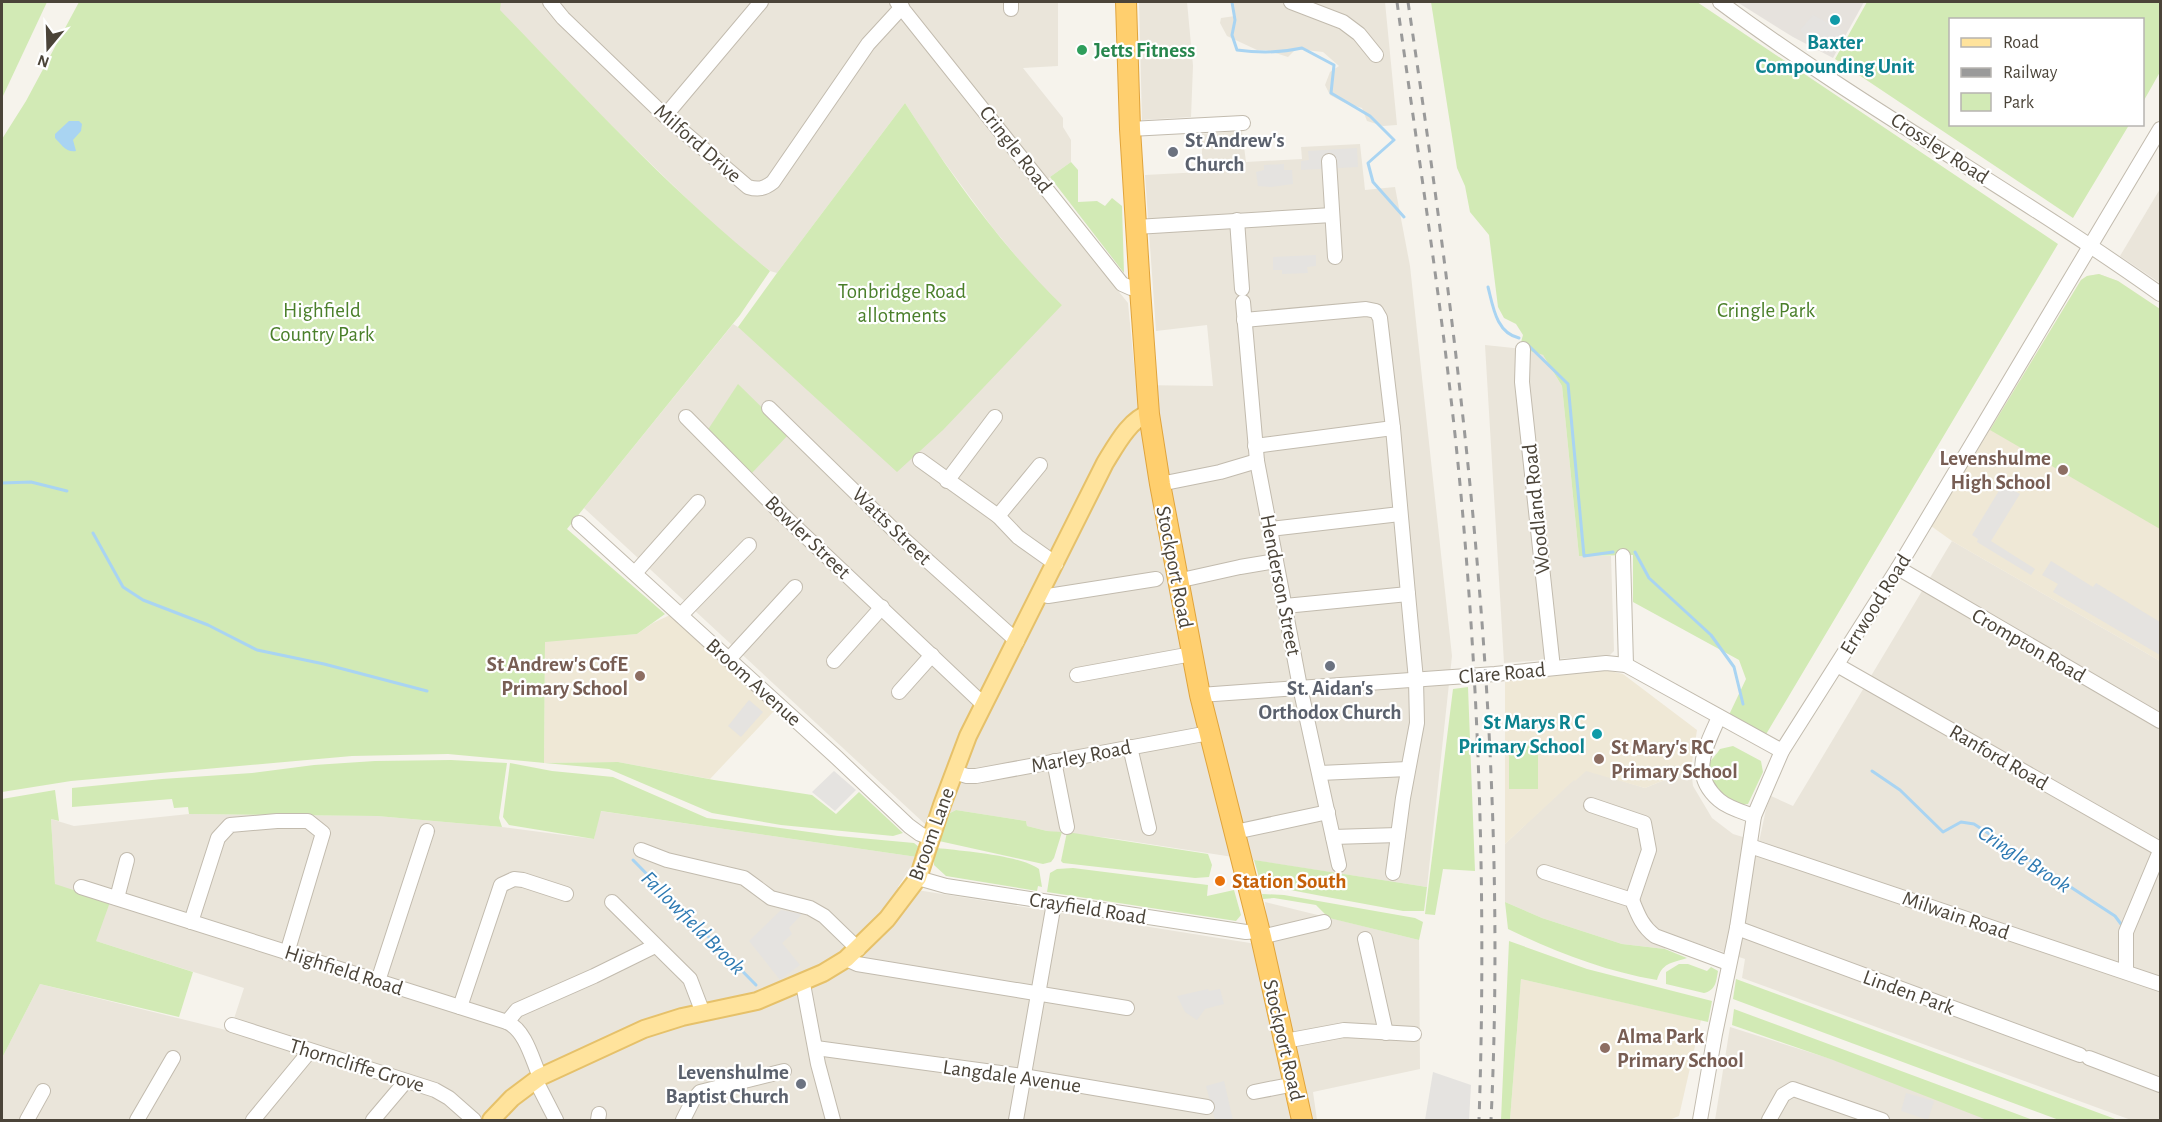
<svg xmlns="http://www.w3.org/2000/svg" width="2162" height="1122" font-family="'Alegreya Sans',sans-serif">
	<style>
		.residential { fill: #eae5da }
		.industrial { fill: #e6e2dd }
		.education { fill: #efe8d6 }
		.green { fill: #d2eab5 }
		.parking { fill: #e5e3e0 }
		.water { fill: #a9d4f2 }
		.lines { fill: none; stroke-linecap: round; stroke-linejoin: round }
		.stream { stroke: #a9d4f2; stroke-width: 3 }
		.minor-casing { stroke: #c2bbae; stroke-width: 16 }
		.major-casing { stroke: #e6c16a; stroke-width: 20 }
		.highway-casing { stroke: #e0a43c; stroke-width: 22 }
		.minor { stroke: #fff; stroke-width: 14 }
		.major { stroke: #ffe39c; stroke-width: 16 }
		.highway { stroke: #ffcf6e; stroke-width: 20 }
		.rail { stroke: #9a9a9a; stroke-width: 3; stroke-dasharray: 8 8; stroke-linecap: butt }
		.culture-dot { fill: #0f9aa8; stroke: #fff; stroke-width: 2 }
		.leisure-dot { fill: #2e9e5b; stroke: #fff; stroke-width: 2 }
		.worship-dot { fill: #6b7280; stroke: #fff; stroke-width: 2 }
		.education-dot { fill: #8d6e63; stroke: #fff; stroke-width: 2 }
		.food-dot { fill: #e8710a; stroke: #fff; stroke-width: 2 }
		.labels { text-anchor: middle; stroke-width: 4.5; stroke-linejoin: round; paint-order: stroke }
		.culture-label { font-size: 21px; font-weight: bold; fill: #0d838f; stroke: #fff }
		.leisure-label { font-size: 21px; font-weight: bold; fill: #27864d; stroke: #fff; text-anchor: start }
		.worship-label { font-size: 21px; font-weight: bold; fill: #5b616d; stroke: #fff; text-anchor: start }
		.street-label { font-size: 21px; fill: #4b4439; stroke: #fff }
		.park-label { font-size: 21px; fill: #4a7f2a; stroke: #fff }
		.education-label { font-size: 21px; font-weight: bold; fill: #785e54; stroke: #fff; text-anchor: end }
		.food-label { font-size: 21px; font-weight: bold; fill: #c56008; stroke: #fff; text-anchor: start }
		.water-label { font-size: 22px; font-style: italic; fill: #2e7ab2; stroke: #fff }
	</style>
	<rect width="100%" height="100%" fill="#f6f3ec"/>
	<!-- residential -->
	<g class="residential">
		<path d="M501,2H1058V66L1023,68L1063,118V127L1071,140V162L1050,177L1037,190L1128,303L1136,385L1213,386L1207,325L1156,331L1145,175L1202,172V134L1242,131L1246,162L1302,159L1301,147L1360,144L1365,190L1395,187L1410,266L1452,656L1427,887L1110,838L1047,831L1027,826L1026,821L956,810L926,825L584,508L733,324L738,327L1062,305L1034,278L992,227L934,148L905,103L777,273L770,271L720,231L611,125L499,10Z"/>
		<path d="M1139,2H1187L1193,66L1191,117L1142,120Z"/>
		<path d="M1234,2H1385L1397,125L1383,126L1367,121L1362,108L1345,103L1330,95L1325,85L1330,72L1339,66L1323,52L1296,49L1288,57L1266,50H1257L1227,36L1220,23L1221,18L1235,16Z"/>
		<path d="M2160,189V283L2120,256Z"/>
		<path d="M1485,345L1523,349L1543,355L1562,386L1579,556H1611L1614,651L1610,655L1504,663Z"/>
		<path d="M1952,541L2160,661V1120H2131L1742,978L1745,959L1669,934L1665,949L1622,944L1542,918L1505,902V844L1574,779L1575,780L1586,770L1645,788L1691,769L1693,786L1712,818L1733,834L1759,842L1766,809L1771,796L1793,806Z"/>
		<path d="M600,811L917,857L898,887L1269,946L1265,902L1419,940L1420,1069L1313,1092L1317,1120H2V1058L40,984L230,1031L244,988L96,941L55,884L51,819L74,826L189,814L377,816L502,827L594,839Z"/>
		<path d="M1730,1027L1910,1084L2007,1120H1715Z"/>
	</g>
	<!-- industrial -->
	<path class="industrial" d="M1737,2H1864L1833,58L1793,37Z"/>
	<!-- education -->
	<g class="education">
		<path d="M2099,274L2118,281L2160,309V661L1952,541L1931,526L2081,280L2087,276Z"/>
		<path d="M670,615L774,711L710,779L618,762L544,763L545,641L637,634L653,623Z"/>
		<path d="M1594,671H1610L1623,674L1697,730L1691,769L1645,788L1586,771L1575,781L1574,780L1505,844V681Z"/>
		<path d="M1521,979L1701,1020L1679,1116L1669,1120H1510Z"/>
	</g>
	<!-- green -->
	<g class="green">
		<path d="M2,2H47L2,98Z"/>
		<path d="M79,2H501L500,10C587,100 672,192 770,271L740,315L567,529L665,614L637,634L545,642L544,763L618,762L714,780L812,795L836,814L859,792L903,833L893,836L781,825L712,813L609,769L448,754L352,756L71,781L2,792V139L26,101Z"/>
		<path d="M1431,2H1697L2058,244L1765,736L1728,717L1746,679L1739,660L1633,602V555L1579,556L1562,386L1543,355L1523,349L1520,346L1523,335L1516,324L1504,318L1498,307L1489,235L1470,212L1465,186L1457,168Z"/>
		<path d="M1867,2H2160V72L2143,102L2142,20H1950V124L2129,125L2073,218L1835,59Z"/>
		<path d="M905,103C951,175 1001,246 1062,305L943,430L897,472L738,327L777,273Z"/>
		<path d="M1071,162L1078,170V202L1097,201L1105,206L1112,198L1122,206L1124,273L1050,177Z"/>
		<path d="M2099,274L2118,281L2160,309V529L1990,430L2081,280L2087,276Z"/>
		<path d="M738,384L789,434L751,474L707,431Z"/>
		<path d="M1468,687L1475,871L1443,869L1435,915L1425,914L1453,689Z"/>
		<rect x="1509" y="743" width="29" height="46"/>
		<path d="M1733,746L1761,761L1763,772L1748,804L1735,805C1724,796 1704,782 1709,765C1710,760 1717,754 1720,749Z"/>
		<path d="M451,760L507,763L499,818L502,827L377,816L189,814L188,807L174,808L172,799L72,807V788L162,779L252,773L314,765L375,761Z"/>
		<path d="M510,763L552,771L613,777L707,818L838,836L914,843L919,847L917,857L601,811L594,839L509,825L503,817Z"/>
		<path d="M55,790L59,821L51,819L55,884L110,902L96,941L193,972L179,1017L40,984L2,1058V799Z"/>
		<path d="M956,810L1026,821L1027,826L1047,831L1062,832L1054,858L1051,862L1043,864L939,841L950,813Z"/>
		<path d="M1067,832L1208,854L1212,865L1209,877L1195,878L1063,863L1061,861Z"/>
		<path d="M937,848C963,851 1019,855 1039,869L1042,887L1038,886L1037,891L946,876L934,865V860Z"/>
		<path d="M1254,860L1427,887L1424,911H1403L1327,897L1285,889L1260,881Z"/>
		<path d="M1073,868L1208,885L1207,896L1234,890L1241,915L1236,921L1047,892L1050,873L1057,869Z"/>
		<path d="M1262,894L1284,895L1415,918L1423,922L1419,940L1329,918L1316,905L1274,898L1263,899Z"/>
		<path d="M1505,902L1542,918L1622,944L1665,949L1687,958C1671,963 1662,963 1657,980C1604,971 1556,952 1508,929Z"/>
		<path d="M1509,941L1587,969L1712,1001L1708,1022L1521,979L1510,1120H1501Z"/>
		<path d="M1679,964H1688L1707,971L1711,967L1718,971C1716,982 1716,990 1704,993L1666,984V972Z"/>
		<path d="M1736,979L2118,1120H2059L1733,999Z"/>
		<path d="M1734,1009L2033,1120H1987L1833,1060L1732,1025Z"/>
	</g>
	<!-- parking -->
	<g class="parking">
		<path d="M1813,15L1843,31L1833,54L1807,39L1800,30Z"/>
		<path d="M1357,148L1358,167L1301,170V161L1309,160L1308,151Z"/>
		<path d="M1284,164V170H1292L1293,184L1271,187L1258,186L1256,172L1264,170V165Z"/>
		<path d="M1316,255V266L1307,267L1308,273L1282,274V270H1273V257Z"/>
		<path d="M2003,484L2020,494L1991,541L2035,569L2031,575L1977,542L1978,539L1972,535Z"/>
		<path d="M2051,561L2093,587L2096,583L2160,622V655L2053,592L2058,584L2042,575Z"/>
		<path d="M749,700L763,712L741,737L728,726Z"/>
		<path d="M834,771L856,790L835,811L812,792Z"/>
		<path d="M781,910L802,914L789,928L792,934L782,943L800,965L780,980L749,941Z"/>
		<path d="M1208,989L1209,991L1220,989L1224,1004L1205,1009L1197,1020L1185,1012L1177,996Z"/>
		<path d="M1433,1072L1471,1085L1469,1120H1425Z"/>
		<path d="M1224,1081L1233,1120H1215L1206,1086Z"/>
		<path d="M1906,1093L1934,1101L1928,1120L1901,1111Z"/>
	</g>
	<!-- water -->
	<path class="water" d="M69,121H79L82,124L81,131L73,140L76,151C66,153 61,144 55,138V134Z"/>
	<g class="lines">
		<!-- stream -->
		<g class="stream">
			<path d="M1232,2L1235,20L1232,35L1237,50C1259,53 1280,53 1302,48L1334,65L1331,93L1370,116L1394,140L1368,163L1373,182L1404,217"/>
			<path d="M1488,287C1493,306 1496,333 1519,338"/>
			<path d="M1528,345L1568,384L1584,556L1613,552"/>
			<path d="M2,483L31,482L67,491"/>
			<path d="M93,533L123,587L143,600L208,625L257,650L324,664L427,691"/>
			<path d="M1635,552L1649,578L1711,635L1734,667L1743,704"/>
			<path d="M1872,771L1900,790L1943,832L1961,822L1974,824L2115,916L2121,924"/>
			<path d="M633,860L756,985"/>
		</g>
		<defs>
			<g id="minor">
				<path d="M550,2L563,18L665,116L748,187C758,190 764,189 773,182L868,44L902,7"/>
				<path d="M897,2L1122,284L1131,288L1140,289"/>
				<path d="M1011,2V9"/>
				<path d="M1291,2L1343,22L1359,34L1376,55"/>
				<path d="M1720,2C1861,107 2017,192 2160,294"/>
				<path d="M665,116L761,2"/>
				<path d="M1130,129L1243,123"/>
				<path d="M1329,161L1335,257"/>
				<path d="M1237,220L1242,289"/>
				<path d="M1136,227L1332,215"/>
				<path d="M1243,302L1257,461L1300,687L1339,865"/>
				<path d="M1244,320L1366,309L1376,311L1380,318L1393,428L1408,594L1416,680L1417,723L1403,798L1393,873"/>
				<path d="M1523,349L1522,382L1553,668"/>
				<path d="M769,408L899,535L1017,641"/>
				<path d="M686,417L782,514L984,705"/>
				<path d="M1255,446L1393,428"/>
				<path d="M920,460L998,516L1018,537L1056,564"/>
				<path d="M947,481L995,417"/>
				<path d="M1160,484L1220,472L1257,461"/>
				<path d="M998,516L1040,465"/>
				<path d="M579,523L834,755L909,826L920,834L931,838"/>
				<path d="M1270,529L1400,514"/>
				<path d="M1623,556L1626,665"/>
				<path d="M1898,568L2160,721"/>
				<path d="M635,573L698,502"/>
				<path d="M1177,581L1240,567L1276,561"/>
				<path d="M1041,594L1048,596L1156,579"/>
				<path d="M1285,606L1408,594"/>
				<path d="M681,615L749,545"/>
				<path d="M729,659L795,587"/>
				<path d="M834,661L882,607"/>
				<path d="M1837,665L2160,849"/>
				<path d="M1077,675L1192,654"/>
				<path d="M899,692L932,655"/>
				<path d="M1200,695L1495,674L1606,663L1626,665L1782,751"/>
				<path d="M1719,717C1706,747 1689,774 1719,800C1728,808 1743,812 1754,816"/>
				<path d="M1130,747L1149,828"/>
				<path d="M1054,761L1067,827"/>
				<path d="M954,772L967,776H976L1209,733"/>
				<path d="M1320,773L1408,769"/>
				<path d="M1591,805L1644,823L1649,850L1632,900"/>
				<path d="M1235,832L1328,812"/>
				<path d="M1333,837L1398,835"/>
				<path d="M1750,846L2160,984"/>
				<path d="M641,850L667,860L744,878L771,898L810,908L824,916L858,949"/>
				<path d="M1544,872L1632,900C1638,915 1642,926 1655,936L1728,963"/>
				<path d="M918,878L946,886L1246,932L1259,931"/>
				<path d="M81,887L507,1022C526,1031 532,1059 540,1077"/>
				<path d="M117,898L127,860"/>
				<path d="M612,902L690,979L703,1013"/>
				<path d="M191,922L218,838L230,825L277,821H308L323,833L287,953"/>
				<path d="M1737,928L2080,1055"/>
				<path d="M1261,937L1324,922"/>
				<path d="M1365,939L1386,1033"/>
				<path d="M846,959L857,964L1127,1008"/>
				<path d="M2126,972V932L2160,851"/>
				<path d="M378,981L427,831"/>
				<path d="M803,984L818,1064L833,1120"/>
				<path d="M460,1007L501,885L514,879L523,880L566,894"/>
				<path d="M507,1022L517,1010L594,976L655,946"/>
				<path d="M232,1025L435,1090L449,1098L474,1120"/>
				<path d="M1285,1041L1344,1030L1414,1034"/>
				<path d="M816,1048L1023,1076L1207,1107"/>
				<path d="M2089,1058L2160,1085"/>
				<path d="M536,1081L556,1120"/>
				<path d="M1254,1092L1295,1084"/>
				<path d="M27,1120L43,1091"/>
				<path d="M137,1120L173,1058"/>
				<path d="M253,1120L310,1051"/>
				<path d="M373,1120L406,1081"/>
				<path d="M598,1120L599,1114"/>
				<path d="M683,1120L693,1100L700,1092L784,1071"/>
				<path d="M1016,1120L1054,903"/>
				<path d="M1700,1120L1715,1034L1737,928L1754,816L1782,751L1898,568L2160,129"/>
				<path d="M1769,1120L1783,1095L1793,1089L1882,1120"/>
			</g>
			<path id="major" d="M491,1120L512,1098L540,1077L644,1029L682,1017L757,1001L823,973L846,959L887,919L918,878L942,805L968,736L1105,463C1115,447 1130,418 1149,414"/>
			<path id="highway" d="M1126,2L1130,129L1140,289L1149,414L1160,484L1200,695L1261,937L1302,1120"/>
		</defs>
		<!-- minor casing -->
		<use href="#minor" class="minor-casing"/>
		<!-- major casing -->
		<use href="#major" class="major-casing"/>
		<!-- highway casing -->
		<use href="#highway" class="highway-casing"/>
		<!-- minor -->
		<use href="#minor" class="minor"/>
		<!-- major -->
		<use href="#major" class="major"/>
		<!-- highway -->
		<use href="#highway" class="highway"/>
		<!-- rail -->
		<g class="rail">
			<path d="M1397,2C1420,169 1447,337 1462,506C1480,710 1486,915 1479,1120"/>
			<path d="M1408,2C1463,372 1509,745 1491,1120"/>
		</g>
	</g>
	<!-- markers -->
	<g class="culture-dot">
		<circle cx="1835" cy="20" r="6"/>
		<circle cx="1597" cy="734" r="6"/>
	</g>
	<circle class="leisure-dot" cx="1082" cy="50" r="6"/>
	<g class="worship-dot">
		<circle cx="1173" cy="152" r="6"/>
		<circle cx="1330" cy="666" r="6"/>
		<circle cx="801" cy="1084" r="6"/>
	</g>
	<g class="education-dot">
		<circle cx="2063" cy="470" r="6"/>
		<circle cx="640" cy="676" r="6"/>
		<circle cx="1599" cy="759" r="6"/>
		<circle cx="1605" cy="1048" r="6"/>
	</g>
	<circle class="food-dot" cx="1220" cy="881" r="6"/>
	<g class="labels">
		<!-- culture labels -->
		<g class="culture-label">
			<text x="1835" y="49">Baxter<tspan x="1835" dy="24">Compounding Unit</tspan></text>
			<text x="1585" y="729" text-anchor="end">St Marys R C<tspan x="1585" dy="24">Primary School</tspan></text>
		</g>
		<!-- leisure labels -->
		<g class="leisure-label">
			<text x="1094" y="57">Jetts Fitness</text>
		</g>
		<!-- worship labels -->
		<g class="worship-label">
			<text x="1185" y="147">St Andrew's<tspan x="1185" dy="24">Church</tspan></text>
			<text x="1330" y="695" text-anchor="middle">St. Aidan's<tspan x="1330" dy="24">Orthodox Church</tspan></text>
			<text x="789" y="1079" text-anchor="end">Levenshulme<tspan x="789" dy="24">Baptist Church</tspan></text>
		</g>
		<!-- street labels -->
		<g class="street-label">
			<text transform="translate(698 143) rotate(41)" y="7">Milford Drive</text>
			<text transform="translate(1940 148) rotate(33)" y="7">Crossley Road</text>
			<text transform="translate(1016 149) rotate(52)" y="7">Cringle Road</text>
			<text transform="translate(1536 509) rotate(-96)" y="7">Woodland Road</text>
			<text transform="translate(892 526) rotate(44)" y="7">Watts Street</text>
			<text transform="translate(808 537) rotate(44)" y="7">Bowler Street</text>
			<text transform="translate(1175 567) rotate(79)" y="7">Stockport Road</text>
			<text transform="translate(1281 585) rotate(79)" y="7">Henderson Street</text>
			<text transform="translate(1875 604) rotate(-58)" y="7">Errwood Road</text>
			<text transform="translate(2029 645) rotate(30)" y="7">Crompton Road</text>
			<text transform="translate(1502 673) rotate(-5)" y="7">Clare Road</text>
			<text transform="translate(754 682) rotate(42)" y="7">Broom Avenue</text>
			<text transform="translate(1081 756) rotate(-11)" y="7">Marley Road</text>
			<text transform="translate(1999 757) rotate(30)" y="7">Ranford Road</text>
			<text transform="translate(931 834) rotate(-70)" y="7">Broom Lane</text>
			<text transform="translate(1088 908) rotate(9)" y="7">Crayfield Road</text>
			<text transform="translate(1956 915) rotate(19)" y="7">Milwain Road</text>
			<text transform="translate(344 970) rotate(18)" y="7">Highfield Road</text>
			<text transform="translate(1909 992) rotate(20)" y="7">Linden Park</text>
			<text transform="translate(1284 1040) rotate(77)" y="7">Stockport Road</text>
			<text transform="translate(357 1065) rotate(17)" y="7">Thorncliffe Grove</text>
			<text transform="translate(1012 1076) rotate(8)" y="7">Langdale Avenue</text>
		</g>
		<!-- park labels -->
		<g class="park-label">
			<text x="902" y="298">Tonbridge Road<tspan x="902" dy="24">allotments</tspan></text>
			<text x="322" y="317">Highfield<tspan x="322" dy="24">Country Park</tspan></text>
			<text x="1766" y="317">Cringle Park</text>
		</g>
		<!-- education labels -->
		<g class="education-label">
			<text x="2051" y="465">Levenshulme<tspan x="2051" dy="24">High School</tspan></text>
			<text x="628" y="671">St Andrew's CofE<tspan x="628" dy="24">Primary School</tspan></text>
			<text x="1611" y="754" text-anchor="start">St Mary's RC<tspan x="1611" dy="24">Primary School</tspan></text>
			<text x="1617" y="1043" text-anchor="start">Alma Park<tspan x="1617" dy="24">Primary School</tspan></text>
		</g>
		<!-- food labels -->
		<g class="food-label">
			<text x="1232" y="888">Station South</text>
		</g>
		<!-- water labels -->
		<g class="water-label">
			<text transform="translate(2025 858) rotate(33)" y="8">Cringle Brook</text>
			<text transform="translate(694 922) rotate(45)" y="8">Fallowfield Brook</text>
		</g>
	</g>
	<!-- border -->
	<rect width="2162" height="1122" fill="none" stroke="#4b4439" stroke-width="6"/>
	<!-- legend -->
	<rect x="1949" y="18" width="195" height="108" fill="#ffffff" stroke="#b7b4b0" stroke-width="1.5"/>
	<rect x="1961" y="38" width="30" height="9" fill="#ffe39c" stroke="#b7b4b0" stroke-width="1.5"/>
	<text x="2003" y="48" font-size="18" fill="#4b4439">Road</text>
	<rect x="1961" y="68" width="30" height="9" fill="#9a9a9a" stroke="#b7b4b0" stroke-width="1.5"/>
	<text x="2003" y="78" font-size="18" fill="#4b4439">Railway</text>
	<rect x="1961" y="93" width="30" height="18" fill="#d2eab5" stroke="#b7b4b0" stroke-width="1.5"/>
	<text x="2003" y="108" font-size="18" fill="#4b4439">Park</text>
	<!-- north arrow -->
	<g transform="translate(48 48) rotate(199)" stroke="#ffffff" stroke-width="4.5" paint-order="stroke">
	<path d="M0-4.5L10 22L0 15L-10 22Z" fill="#4b4439"/>
	<text y="-9" font-size="16" font-weight="bold" text-anchor="middle" fill="#4b4439">N</text>
	</g>
</svg>
